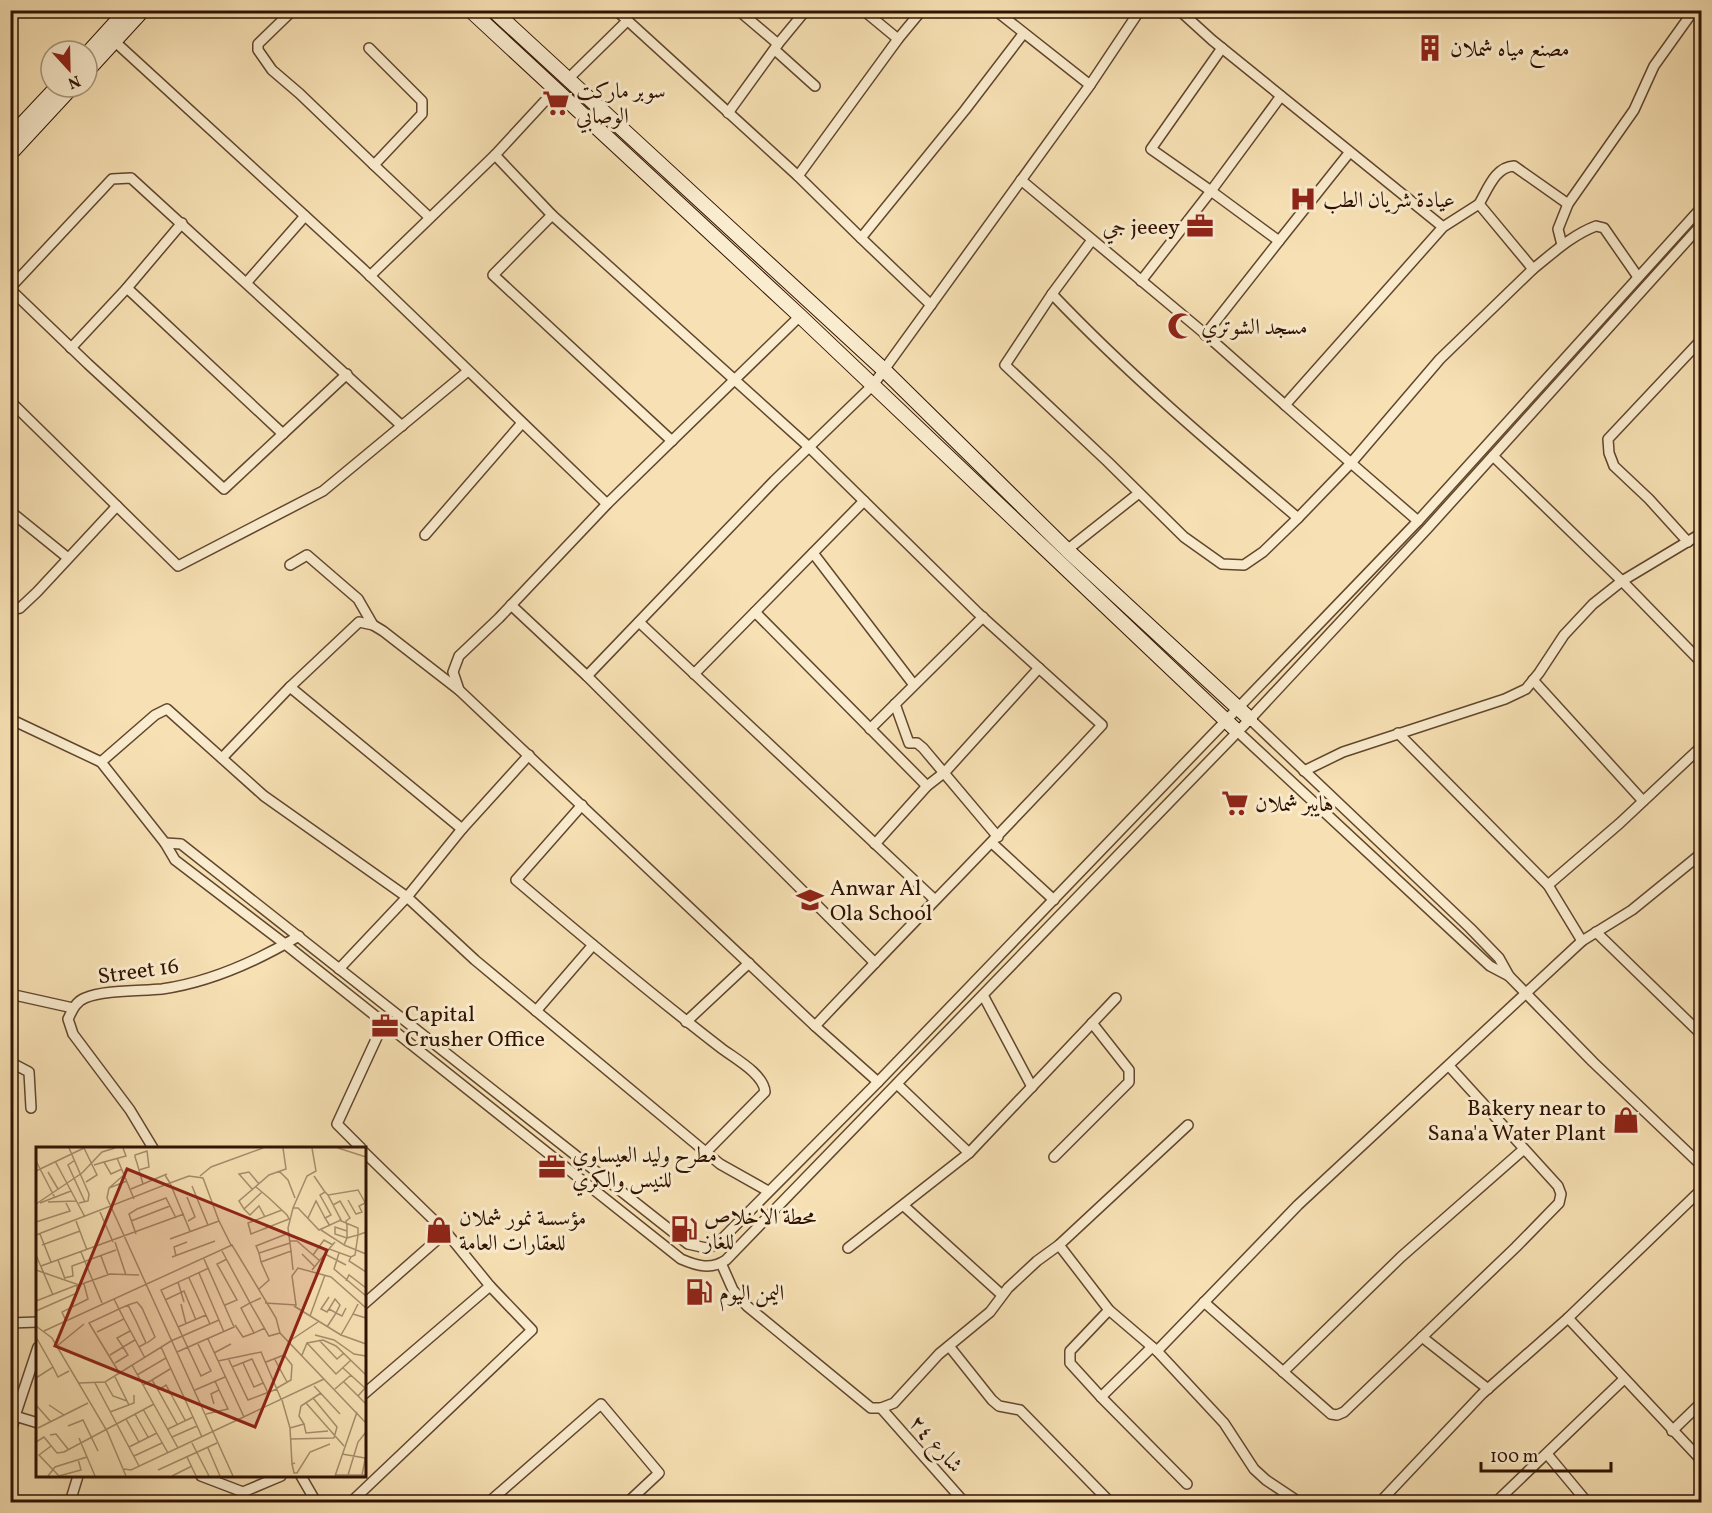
<svg xmlns="http://www.w3.org/2000/svg" width="1712" height="1513" font-family="Vollkorn,Amiri,serif">
	<style>
		.lines { fill: none; stroke-linecap: round; stroke-linejoin: round }
		.street-casing { stroke: #61462e; stroke-width: 12 }
		.secondary-casing { stroke: #2f1202; stroke-width: 16 }
		.street { stroke: #faecce; stroke-width: 9 }
		.secondary { stroke: #faecce; stroke-width: 14 }
		.labels { text-anchor: middle; stroke-width: 6; stroke-linejoin: round; paint-order: stroke }
		.poi-label { font-size: 22px; fill: #2f1202; stroke: #faecce; text-anchor: start }
		.street-label { font-size: 22px; fill: #2f1202; stroke: #faecce }
		.inset-road { fill: none; stroke: #a78e6d; stroke-width: 1.5 }
		.view { fill: #8f2418; fill-opacity: 0.15; stroke: #8f2418; stroke-width: 3 }
		.inset-edge { fill: none; stroke: #2f1202; stroke-width: 3 }
	</style>
	<rect width="100%" height="100%" fill="#f7e1b4"/>
	<filter id="stains"><feTurbulence type="fractalNoise" baseFrequency=".00333" numOctaves="4"/><feColorMatrix values="0 0 0 0 .2 0 0 0 0 .09 0 0 0 0 .02 0 0 0 .5 -.17"/></filter>
	<radialGradient id="worn" r=".72"><stop offset=".6" stop-color="#630" stop-opacity="0"/><stop offset="1" stop-color="#630" stop-opacity=".3"/></radialGradient>
	<g class="lines">
		<defs>
			<g id="street">
				<path d="M293,10L258,44V50L272,70L300,94L374,165"/>
				<path d="M616,10L798,176L861,238"/>
				<path d="M738,10L778,44L806,10"/>
				<path d="M863,10L898,39L922,10"/>
				<path d="M995,10L1090,85"/>
				<path d="M1179,10L1212,40L1443,227L1479,204L1533,269L1440,359L1351,463L1285,405L1443,227"/>
				<path d="M112,39L363,269L607,504"/>
				<path d="M369,48L422,101V114L374,165L429,217"/>
				<path d="M1222,48L1151,149L1211,191L1281,96"/>
				<path d="M775,50L815,86"/>
				<path d="M568,79L627,21"/>
				<path d="M728,113L778,44"/>
				<path d="M495,155L552,215"/>
				<path d="M798,176L898,39"/>
				<path d="M1021,180L1204,333L1285,405"/>
				<path d="M1479,204C1488,189 1495,167 1514,166L1568,204"/>
				<path d="M1092,240L1052,294C1128,374 1213,446 1298,518L1351,463L1418,521"/>
				<path d="M1279,241L1349,153"/>
				<path d="M1562,245L1558,229L1568,204L1634,110L1654,66L1694,10"/>
				<path d="M1533,269C1553,253 1572,235 1596,226L1604,228L1638,277"/>
				<path d="M370,276L495,155L556,89"/>
				<path d="M1141,281L1211,191L1279,241L1205,335"/>
				<path d="M247,282L305,216"/>
				<path d="M10,288L112,179L131,178L402,426"/>
				<path d="M127,288L182,223"/>
				<path d="M10,289L88,364L224,489L347,374"/>
				<path d="M1052,294L1005,365L1108,462L1184,537L1222,564L1244,565L1263,552L1298,518"/>
				<path d="M931,305L861,238L965,110L1023,34"/>
				<path d="M800,316L607,504L499,618L459,656L453,672L459,690L815,1026L878,1082"/>
				<path d="M71,348L127,288L283,434"/>
				<path d="M10,401L178,566L323,491L468,371"/>
				<path d="M672,441L493,275L552,215L809,447L978,613L1102,725C1008,827 910,925 815,1026"/>
				<path d="M1493,456L1622,581L1702,663"/>
				<path d="M10,511L68,558"/>
				<path d="M425,535L522,423"/>
				<path d="M1688,542L1649,499L1614,466L1609,453L1608,439L1702,339"/>
				<path d="M1067,550L1139,493"/>
				<path d="M813,553L914,685"/>
				<path d="M290,565L307,555L358,599L373,625"/>
				<path d="M511,605L587,676L875,963"/>
				<path d="M10,610L20,608L37,592L117,506"/>
				<path d="M755,612L927,786L945,772L1039,668"/>
				<path d="M639,622L934,899"/>
				<path d="M694,674L864,501"/>
				<path d="M587,676L774,481L873,385L1090,85L1140,10"/>
				<path d="M1533,680L1643,801"/>
				<path d="M290,687L359,622L373,625L383,631L459,690"/>
				<path d="M895,704L909,743H917L923,748L998,837"/>
				<path d="M10,719L101,762L165,843L175,860L285,944L681,1259C697,1266 711,1270 726,1260L1250,719L1427,529L1702,224"/>
				<path d="M1250,719L1470,928L1499,958L1509,976L1593,1062L1702,1166"/>
				<path d="M870,729L983,617"/>
				<path d="M1237,731L1490,966L1509,976"/>
				<path d="M1398,733L1548,885L1582,941"/>
				<path d="M222,758L290,687L462,829L407,897L475,960L720,1164L768,1191"/>
				<path d="M101,762L155,715L167,709L264,796L407,897L339,969"/>
				<path d="M1304,771L1343,752L1505,699L1526,689L1539,673L1564,635L1593,604L1622,581L1702,533"/>
				<path d="M582,805L516,880C583,937 651,994 721,1048C734,1058 764,1074 765,1092L706,1152"/>
				<path d="M462,829L529,755"/>
				<path d="M165,843L181,844L688,1244L706,1248L716,1245L878,1082L1418,521L1702,207"/>
				<path d="M992,843L1054,900"/>
				<path d="M875,844L927,786"/>
				<path d="M1548,885L1620,823L1702,746"/>
				<path d="M1596,932L1702,1035"/>
				<path d="M10,994L73,1008"/>
				<path d="M983,995L1032,1087"/>
				<path d="M536,1011L593,945"/>
				<path d="M686,1022L749,963"/>
				<path d="M10,1062L29,1072L31,1108"/>
				<path d="M897,1084L969,1153"/>
				<path d="M153,1148L130,1110L73,1034L68,1019C72,1011 76,1001 85,998C103,990 141,991 162,989C211,982 257,961 299,936"/>
				<path d="M361,1148L337,1124L384,1022"/>
				<path d="M364,1152L446,1232L364,1304"/>
				<path d="M1054,1157L1129,1082V1070L1092,1023"/>
				<path d="M904,1206L1002,1295"/>
				<path d="M1059,1245L1109,1310L1157,1351L1224,1423L1254,1469L1266,1480L1299,1502"/>
				<path d="M848,1248L969,1153L1116,998"/>
				<path d="M721,1263L733,1290L747,1306L871,1408H881L894,1403L939,1354L990,1312L1008,1288L1037,1261L1059,1245L1188,1125"/>
				<path d="M1204,1302L1331,1414L1337,1415L1344,1412L1516,1247L1559,1203L1561,1194L1558,1186L1449,1066"/>
				<path d="M1109,1310L1070,1351V1363L1101,1397L1187,1484"/>
				<path d="M1568,1318L1702,1461"/>
				<path d="M10,1323L38,1322"/>
				<path d="M1422,1337L1488,1389"/>
				<path d="M949,1346L992,1400L999,1406L1020,1410L1110,1502"/>
				<path d="M1157,1351L1298,1205L1582,941L1632,910L1702,853"/>
				<path d="M1283,1372L1401,1257L1524,1149"/>
				<path d="M364,1394L490,1286L446,1232"/>
				<path d="M1101,1397L1152,1347"/>
				<path d="M881,1408L964,1502"/>
				<path d="M15,1416L38,1423"/>
				<path d="M1672,1431L1702,1402"/>
				<path d="M10,1438L15,1416L38,1347"/>
				<path d="M1547,1454L1587,1502"/>
				<path d="M201,1476L243,1492L281,1476"/>
				<path d="M301,1476L316,1502"/>
				<path d="M70,1502L78,1476"/>
				<path d="M351,1502L532,1330L490,1286"/>
				<path d="M489,1502L601,1404L659,1473L628,1502"/>
				<path d="M1380,1502L1482,1394L1568,1318L1702,1189"/>
				<path d="M1496,1502L1624,1379"/>
			</g>
			<g id="secondary">
				<path d="M470,10L800,316L1237,731"/>
				<path d="M493,10L884,370L1067,550L1250,719"/>
				<path d="M87,54L127,10"/>
				<path d="M87,71L143,10"/>
				<path d="M10,137L57,87"/>
				<path d="M10,154L72,87"/>
			</g>
		</defs>
		<!-- street casing -->
		<use href="#street" class="street-casing"/>
		<!-- secondary casing -->
		<use href="#secondary" class="secondary-casing"/>
		<!-- street -->
		<use href="#street" class="street"/>
		<!-- secondary -->
		<use href="#secondary" class="secondary"/>
	</g>
	<!-- icons -->
	<defs>
		<symbol id="building-bare" viewBox="-9 -9 18 18"><path d="M-4-6H4V6H1V3H-1V6H-4ZM-2.5-4.3h1.7v1.8h-1.7ZM.8-4.3h1.7v1.8H.8ZM-2.5-1h1.7V.8h-1.7ZM.8-1h1.7V.8H.8Z" fill="#8f2418" stroke="#faecce" stroke-width="2.5" paint-order="stroke"/></symbol>
		<symbol id="supermarket-bare" viewBox="-9 -9 18 18"><path d="M-6-5.5h2.5l.6 2H6L4.5 2H-2.5L-4.4-4H-6ZM-1.5 3.2a1.3 1.3 0 1 0 .1 0ZM3 3.2a1.3 1.3 0 1 0 .1 0Z" fill="#8f2418" stroke="#faecce" stroke-width="2.5" paint-order="stroke"/></symbol>
		<symbol id="hospital-bare" viewBox="-9 -9 18 18"><path d="M-5-5h3v3.5h4V-5h3V5h-3V1.5h-4V5h-3Z" fill="#8f2418" stroke="#faecce" stroke-width="2.5" paint-order="stroke"/></symbol>
		<symbol id="office-bare" viewBox="-9 -9 18 18"><path d="M-6-3h4V-5.5h4V-3h4V5H-6ZM-1-4.5V-3h2v-1.5ZM-6 0V1H6V0Z" fill="#8f2418" stroke="#faecce" stroke-width="2.5" paint-order="stroke"/></symbol>
		<symbol id="mosque-bare" viewBox="-9 -9 18 18"><path d="M3.5-4.9A6 6 0 1 0 3.5 4.9A5 5 0 1 1 3.5-4.9Z" fill="#8f2418" stroke="#faecce" stroke-width="2.5" paint-order="stroke"/></symbol>
		<symbol id="school-bare" viewBox="-9 -9 18 18"><path d="M0-5L7-2L0 1L-7-2ZM-4 1L0 2.5L4 1V4Q0 6-4 4Z" fill="#8f2418" stroke="#faecce" stroke-width="2.5" paint-order="stroke"/></symbol>
		<symbol id="shop-bare" viewBox="-9 -9 18 18"><path d="M-5-2.5h2.3a2.7 3.5 0 0 1 5.4 0H5L5.5 6h-11ZM-1.5-2.5h3a1.5 2.3 0 0 0-3 0Z" fill="#8f2418" stroke="#faecce" stroke-width="2.5" paint-order="stroke"/></symbol>
		<symbol id="fuel-bare" viewBox="-9 -9 18 18"><path d="M-5.5-6h7V0h2V4h1.3V-2.5L3-4.5l.8-.8L6-3V5H2.5V1h-1V6h-7ZM-4.2-4.7v3.2H.2V-4.7Z" fill="#8f2418" stroke="#faecce" stroke-width="2.5" paint-order="stroke"/></symbol>
	</defs>
	<g fill-rule="evenodd">
		<use href="#building-bare" x="1411" y="29" width="38" height="38"/>
		<use href="#supermarket-bare" x="537" y="84" width="38" height="38"/>
		<use href="#hospital-bare" x="1284" y="180" width="38" height="38"/>
		<use href="#office-bare" x="1181" y="207" width="38" height="38"/>
		<use href="#mosque-bare" x="1162" y="307" width="38" height="38"/>
		<use href="#supermarket-bare" x="1216" y="784" width="38" height="38"/>
		<use href="#school-bare" x="791" y="881" width="38" height="38"/>
		<use href="#office-bare" x="366" y="1007" width="38" height="38"/>
		<use href="#shop-bare" x="1607" y="1101" width="38" height="38"/>
		<use href="#office-bare" x="533" y="1148" width="38" height="38"/>
		<use href="#fuel-bare" x="665" y="1210" width="38" height="38"/>
		<use href="#shop-bare" x="420" y="1211" width="38" height="38"/>
		<use href="#fuel-bare" x="680" y="1273" width="38" height="38"/>
	</g>
	<g class="labels">
		<!-- poi labels -->
		<g class="poi-label">
			<text x="1450" y="56">مصنع مياه شملان</text>
			<text x="576" y="98">سوبر ماركت<tspan x="576" dy="25">الوصابي</tspan></text>
			<text x="1323" y="207">عيادة شريان الطب</text>
			<text x="1180" y="234" text-anchor="end">جي jeeey</text>
			<text x="1201" y="334">مسجد الشوتري</text>
			<text x="1255" y="811">هايبر شملان</text>
			<text x="830" y="895">Anwar Al<tspan x="830" dy="25">Ola School</tspan></text>
			<text x="405" y="1021">Capital<tspan x="405" dy="25">Crusher Office</tspan></text>
			<text x="1606" y="1115" text-anchor="end">Bakery near to<tspan x="1606" dy="25">Sana'a Water Plant</tspan></text>
			<text x="572" y="1162">مطرح وليد العيساوي<tspan x="572" dy="25">للنيس والكري</tspan></text>
			<text x="704" y="1224">محطة الاخلاص<tspan x="704" dy="25">للغاز</tspan></text>
			<text x="459" y="1225">مؤسسة نمور شملان<tspan x="459" dy="25">للعقارات العامة</tspan></text>
			<text x="719" y="1300">اليمن اليوم</text>
		</g>
		<!-- street labels -->
		<g class="street-label">
			<text transform="translate(138 970) rotate(-8)" y="8">Street 16</text>
			<text transform="translate(937 1443) rotate(49)" y="8">شارع ٢٤</text>
		</g>
	</g>
	<!-- overview -->
	<g transform="translate(36 1147)">
		<rect width="330" height="330" fill="#f7e1b4"/>
		<path class="inset-road" d="M33,1L53,47L52,54L43,56M48,1L61,28L50,35M302,1L330,10M81,11L98,52M39,13L32,18L49,55M0,14L19,51M19,14L49,70M68,15L90,9L87,1M58,18L68,15L75,27L86,22M103,23L113,20L111,4L99,8V10L101,16L107,37M0,24L48,1M243,24L252,33L259,51M12,25L22,42M164,29L175,20L227,1M278,29L289,45M91,34L73,41L71,51L197,329M156,39L172,78M220,40L233,51L251,68L253,72L215,87L212,76L246,63M73,41L89,27M95,42L131,27M217,43L203,27L213,25L223,37M226,45L208,62L214,68L223,59L229,70M292,48L289,45L284,48L295,68L289,71L294,79M151,50L159,70L152,74M312,53L320,67L326,65L323,59L329,56M12,55L40,54M4,56L35,44M0,57L46,26L66,5L79,1M297,58L304,54L314,71L310,74L311,78V91L299,87V80L311,84M257,61L271,29L280,24L276,1M208,62L203,54L233,28L250,22L247,1M64,65L77,95M272,71L280,54L289,71M40,74L51,103M95,74L134,59M0,75L34,64L30,56M285,83L308,98L311,91L322,88V81L303,73M154,84L134,36L153,29L167,31L183,74M4,87L15,115M100,87L93,67L101,62L130,51L140,71M0,88L134,36L129,28M134,92L183,74L195,98M254,94H261L284,114M79,95L90,128M299,95L293,102L315,110L319,108L322,88L330,85M6,98L44,84M308,98L330,107M186,104L214,156L205,161L218,186L229,181M255,104L252,81L257,61H262L283,83L305,73L292,48L322,43L330,57M45,105L66,156M223,106L220,99L253,86M303,106L298,122L330,149M266,107L279,120M289,107L310,118M0,108L17,148M277,108L288,93L297,98M65,109L72,128M140,109L138,100L151,95M136,110L179,94M315,110L313,114L330,125M22,113L29,132M225,115L223,106L254,96M5,119L148,67M0,123L43,138L74,127L103,128M276,123L293,102M163,126L188,185M28,131L37,129L36,119L80,103M153,131L174,177M310,134L313,128L330,141M142,135L148,155M223,142L233,133L225,115L255,104L257,123M293,150L285,162L291,165L293,162M225,151L214,156L233,189L244,186M78,152L83,162L92,158L100,174L110,196L103,200M299,152L304,158L300,166L293,162ZM129,153L148,144L160,173M0,154L41,138M229,156L260,158L256,129L262,121L295,130L330,161M145,157L150,177M322,157L317,167L330,171M92,158L101,155L106,161L119,190L111,196M189,158L201,153L181,117L191,112M258,159L305,188M0,164L41,146V138M317,167L305,188L330,197M274,169L289,128M88,172L109,211M30,174L26,165L52,152L48,137M199,178L207,190L218,186M0,179L16,191L71,284L90,329M142,180L170,168M291,180L300,166L306,169L310,161M8,184L196,98L240,171L244,186L330,276M94,184L81,191L87,200L99,193M61,185L88,172L83,162L53,176L84,227M279,188L298,193L318,207L330,209M0,190L17,220M172,192L208,270M283,193L301,212L308,206M252,195L282,175M271,196L300,227L315,213M162,197L175,224L165,229L125,143L173,121M21,199L48,177M141,205L198,180L168,112M178,206L195,197M74,208L87,200L92,208L79,216M266,208L271,196L287,193L300,199L330,228M130,211L157,270M192,211L212,253L241,242M238,211L251,235M182,214L225,205L245,252M230,215L248,208L256,218L255,233L241,241M207,216L218,240L227,236M96,218L142,301M196,220L216,212L232,246M307,221L329,241L322,249M101,228L130,211L125,200M79,230L93,258M0,231L17,220L22,230L33,224M116,233L134,222M69,235L77,249L91,254M308,235L330,257M43,236L69,235L135,194L183,173M59,236L103,319M107,238L116,233L122,243M278,239L304,267M299,242L315,228M159,243L189,230M277,251L301,280L298,291M246,253L254,281L256,317L259,316M270,256L308,299M178,257L175,247L183,243L179,234M0,258L15,275M13,258L28,268M107,262L132,306M74,265L98,256V248M99,267L112,290M170,267L192,262L183,243M90,272L103,295M141,277L122,243L130,238L149,273M268,277L270,286L292,284M32,279L47,273L62,304M2,281L52,256M254,281L268,277L263,269L265,259L285,246M132,282L157,270L166,290M14,288L20,287L32,302M136,290L161,279M43,291L59,329M254,292L298,291M0,295L8,290L21,306L28,305L118,257M156,296L173,329M15,299L3,308L23,329L45,323L42,312M93,300L121,286M172,301L184,329M306,307L329,311M98,309L126,296M151,310L160,329M256,317L258,326H261L274,305L294,297M88,322L95,323L288,232M122,323L181,296M299,328H330M312,328L322,295L330,285M326,328L330,308M12,329L19,320L51,310M136,329L156,319M299,329L321,265"/>
		<path class="view" d="M91,22L291,103L219,280L19,199Z"/>
		<rect width="330" height="330" class="inset-edge"/>
	</g>
	<!-- margin -->
	<rect width="1712" height="1513" fill="none" stroke="#f7e1b4" stroke-width="36"/>
	<rect x="12" y="12" width="1688" height="1489" fill="none" stroke="#2f1202" stroke-width="3"/>
	<rect x="18" y="18" width="1676" height="1477" fill="none" stroke="#2f1202" stroke-width="1.5"/>
	<!-- north arrow -->
	<g transform="translate(69 69) rotate(158)"><circle r="28" fill="#faecce" stroke="#a9957c" stroke-width="1.5"/>
	<path d="M0-4.5L10 22L0 15L-10 22Z" fill="#8f2418"/>
	<text y="-9" font-size="16" font-weight="bold" text-anchor="middle" fill="#2f1202">N</text>
	</g>
	<!-- scale -->
	<path d="M1481 1462v9h130v-9" fill="none" stroke="#2f1202" stroke-width="3"/>
	<text x="1490" y="1462" font-size="18" fill="#2f1202" stroke="#faecce" stroke-width="4.5" paint-order="stroke">100 m</text>
	<rect width="100%" height="100%" filter="url(#stains)"/>
	<rect width="100%" height="100%" fill="url(#worn)"/>
</svg>
